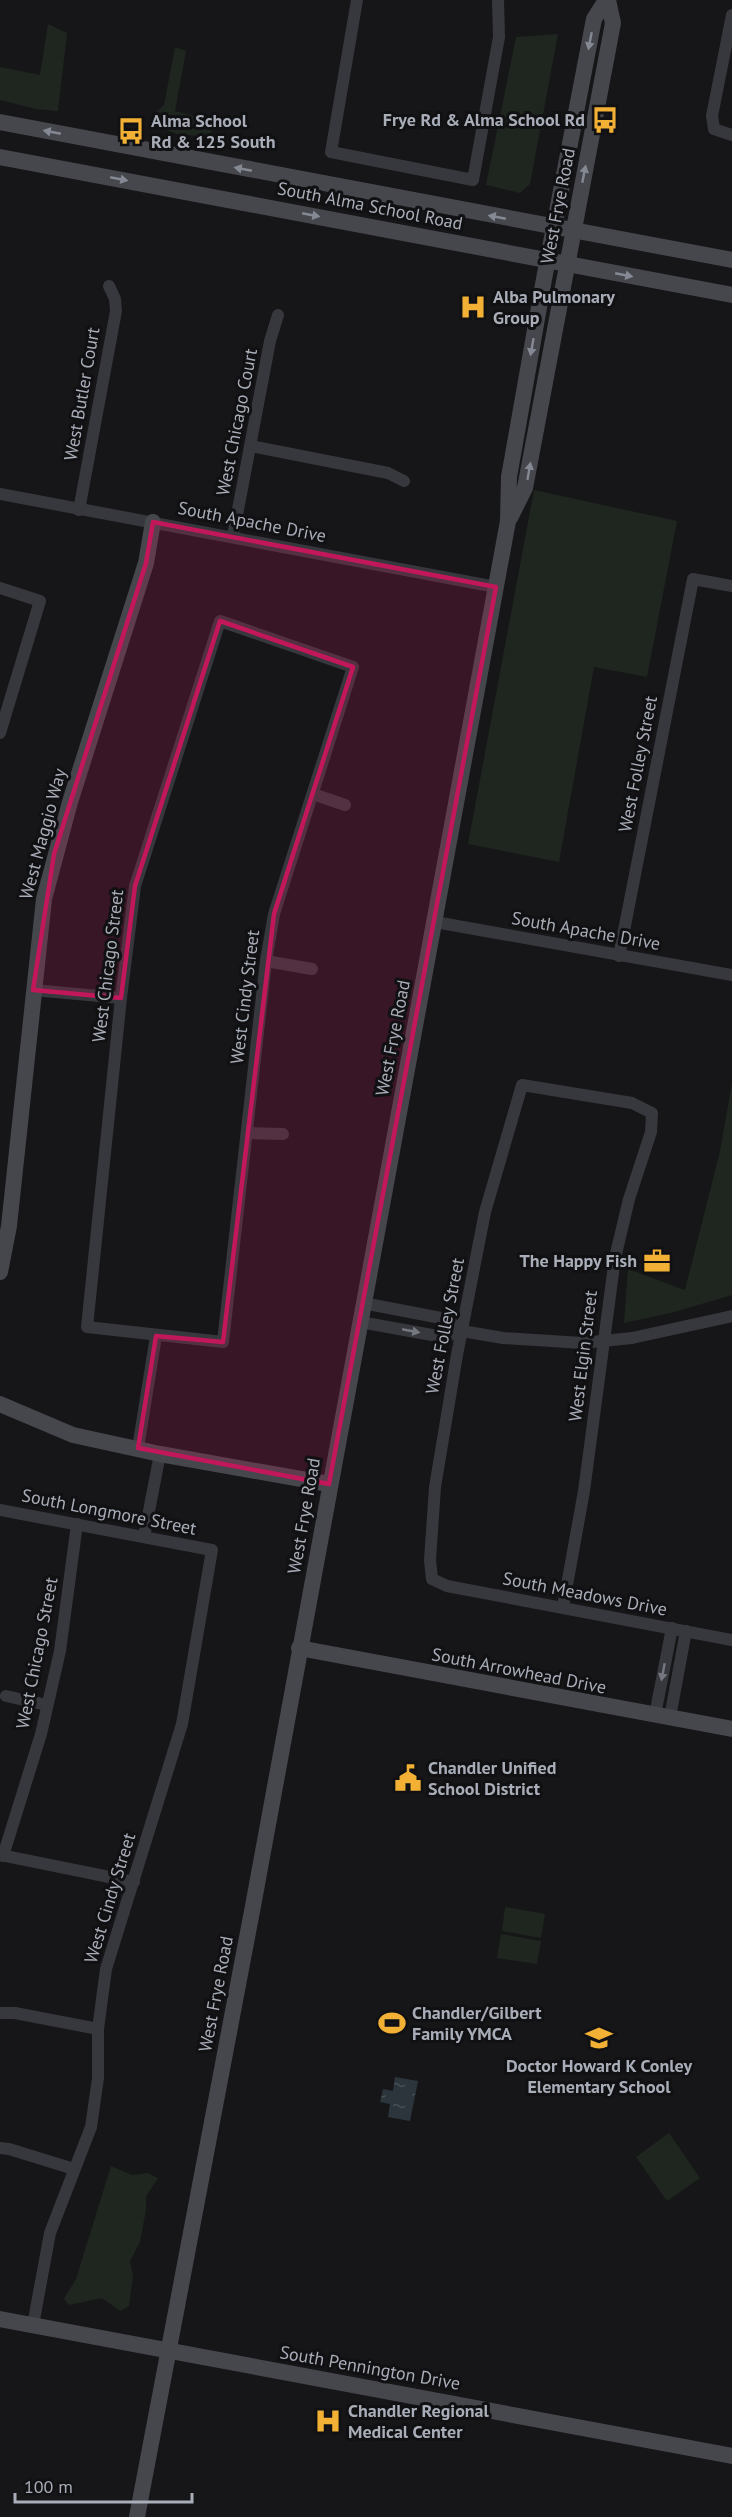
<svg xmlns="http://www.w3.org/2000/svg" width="732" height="2517" font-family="'PT Sans',sans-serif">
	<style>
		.park { fill: #1e261f }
		.water { fill: url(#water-ripples) }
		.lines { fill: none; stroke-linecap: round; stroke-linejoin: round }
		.street { stroke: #37383d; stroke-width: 12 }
		.secondary { stroke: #45474d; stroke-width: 16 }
		.oneway { fill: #858993 }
		.oneway2 { fill: #757881 }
		.marked { fill: #c2185b; fill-opacity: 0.2; stroke: #c2185b; stroke-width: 4.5; stroke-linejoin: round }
		.labels { text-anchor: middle; stroke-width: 6; stroke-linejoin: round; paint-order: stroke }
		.poi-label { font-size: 18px; font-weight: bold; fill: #a8adb8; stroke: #111113; text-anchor: start }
		.street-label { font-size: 18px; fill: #a8adb8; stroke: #111113 }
	</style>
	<defs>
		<pattern id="water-ripples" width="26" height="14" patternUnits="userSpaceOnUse" patternTransform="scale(1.5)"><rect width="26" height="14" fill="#2c353c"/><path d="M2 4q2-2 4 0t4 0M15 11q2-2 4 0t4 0" fill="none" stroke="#485056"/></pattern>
	</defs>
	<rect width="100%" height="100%" fill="#161618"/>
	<!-- park -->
	<g class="park">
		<path d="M48,24L67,33L58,111L36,109L0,100V67L40,75Z"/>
		<path d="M558,34L530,184L520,193L486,185L516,37Z"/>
		<path d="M175,47L186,51L175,111L214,121L210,137L177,134L150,124L154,114L164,105Z"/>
		<path d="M534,490L677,521L647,677L594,667L559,862L468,844Z"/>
		<path d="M732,1083V1295L671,1313L624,1323L628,1269L685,1290L720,1151Z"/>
		<path d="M505,1907L545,1914L541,1938L502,1931Z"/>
		<path d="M501,1934L541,1941L537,1964L497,1958Z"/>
		<path d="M669,2133L700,2178L667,2201L636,2157Z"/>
		<path d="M111,2166L132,2175L148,2173L158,2178L146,2196V2210L140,2242L130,2261L133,2276L129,2306L120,2311L102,2298L69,2305L64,2299L76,2279Z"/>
	</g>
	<!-- water -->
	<path class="water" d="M395,2077L418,2081L410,2121L388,2117L390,2104L380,2102L383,2089L393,2091Z"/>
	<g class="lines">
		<!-- street -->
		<g class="street">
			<path d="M357,0L331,152L473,180L499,37L498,0"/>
			<path d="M732,15L712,116L714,129L732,135"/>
			<path d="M251,446L388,473L404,481"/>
			<path d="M0,494L496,587"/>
			<path d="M79,510L116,311L115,299L109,286"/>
			<path d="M233,536L270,341L278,315"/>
			<path d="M0,588L40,601L0,733"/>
			<path d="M220,621L353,667L274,914L266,961L223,1342L87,1327L121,998L135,886Z"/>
			<path d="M313,794L345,805"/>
			<path d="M435,922L732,975"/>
			<path d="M619,956L693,579L732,586"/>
			<path d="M266,961L312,969"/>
			<path d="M33,990L121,998"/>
			<path d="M248,1133L283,1134"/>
			<path d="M363,1303L446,1319L462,1331"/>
			<path d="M360,1322L443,1337L462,1331L503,1338L582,1343L632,1338L732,1316"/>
			<path d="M138,1448L156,1336"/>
			<path d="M0,1510L212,1550L182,1724L106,1969L98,2029V2078L91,2127L50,2233L33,2325"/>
			<path d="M144,1537L160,1454"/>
			<path d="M563,1607L584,1491L615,1258L629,1199L651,1132L652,1113L632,1103L522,1085L485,1212L457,1355L435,1487L430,1560L432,1579L447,1586L732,1640"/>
			<path d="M6,1696L47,1705"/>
			<path d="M655,1715L672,1628"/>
			<path d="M670,1717L686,1631"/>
			<path d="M0,1855L134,1882"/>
			<path d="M3,1856L41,1734L60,1651L77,1524"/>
			<path d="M0,2013H15L98,2029"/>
			<path d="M0,2148L9,2149L74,2169"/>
		</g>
		<!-- secondary -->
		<g class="secondary">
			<path d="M0,122L732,260"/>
			<path d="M0,157L732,295"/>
			<path d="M510,518L525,488L613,23L608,0"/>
			<path d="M0,1272L9,1226L44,899L70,802L146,563L153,522"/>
			<path d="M0,1404L73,1435L160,1454L329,1484"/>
			<path d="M299,1648L732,1729"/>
			<path d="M0,2319L732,2456"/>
			<path d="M137,2517L253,1906L508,521L509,477L544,279L594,19L606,0"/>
		</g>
	</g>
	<!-- one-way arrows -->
	<defs><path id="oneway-solid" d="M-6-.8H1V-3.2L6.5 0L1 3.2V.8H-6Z" transform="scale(1.5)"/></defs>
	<g class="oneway">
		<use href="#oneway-solid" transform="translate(590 41) rotate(101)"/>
		<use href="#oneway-solid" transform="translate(52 132) rotate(-169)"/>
		<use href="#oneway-solid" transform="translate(243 169) rotate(-169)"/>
		<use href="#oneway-solid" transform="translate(584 174) rotate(-79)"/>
		<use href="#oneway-solid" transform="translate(119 179) rotate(11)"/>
		<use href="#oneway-solid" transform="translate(311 215) rotate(11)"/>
		<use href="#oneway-solid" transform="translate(497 217) rotate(-169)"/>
		<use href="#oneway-solid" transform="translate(624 275) rotate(11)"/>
		<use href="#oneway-solid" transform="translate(532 347) rotate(100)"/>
		<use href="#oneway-solid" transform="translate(529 471) rotate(-80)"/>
	</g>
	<g class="oneway2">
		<use href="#oneway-solid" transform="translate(411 1331) rotate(11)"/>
		<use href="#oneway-solid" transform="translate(663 1672) rotate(101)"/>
	</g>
	<!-- marked area -->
	<path class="marked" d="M153,522L496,587L329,1484L138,1448L156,1336L223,1342L274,914L353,667L220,621L135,886L121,998L33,990L54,854L146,563Z"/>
	<!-- icons -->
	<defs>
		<symbol id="bus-bare" viewBox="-9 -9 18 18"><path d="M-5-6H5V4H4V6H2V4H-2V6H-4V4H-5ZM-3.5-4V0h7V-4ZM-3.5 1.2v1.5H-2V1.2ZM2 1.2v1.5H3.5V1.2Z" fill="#f2b134" stroke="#111113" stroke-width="2.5" paint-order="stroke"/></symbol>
		<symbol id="hospital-bare" viewBox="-9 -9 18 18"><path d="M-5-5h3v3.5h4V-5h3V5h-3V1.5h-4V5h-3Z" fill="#f2b134" stroke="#111113" stroke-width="2.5" paint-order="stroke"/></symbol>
		<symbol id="office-bare" viewBox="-9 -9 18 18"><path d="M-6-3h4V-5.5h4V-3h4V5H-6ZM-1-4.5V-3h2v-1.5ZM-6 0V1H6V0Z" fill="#f2b134" stroke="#111113" stroke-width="2.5" paint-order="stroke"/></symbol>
		<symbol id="civic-bare" viewBox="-9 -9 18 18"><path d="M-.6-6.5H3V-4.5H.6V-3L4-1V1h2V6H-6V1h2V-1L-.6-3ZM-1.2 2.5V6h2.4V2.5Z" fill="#f2b134" stroke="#111113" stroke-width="2.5" paint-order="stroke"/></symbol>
		<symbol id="stadium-bare" viewBox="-9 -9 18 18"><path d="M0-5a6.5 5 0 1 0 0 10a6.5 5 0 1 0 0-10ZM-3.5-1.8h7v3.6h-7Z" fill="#f2b134" stroke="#111113" stroke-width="2.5" paint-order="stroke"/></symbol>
		<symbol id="school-bare" viewBox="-9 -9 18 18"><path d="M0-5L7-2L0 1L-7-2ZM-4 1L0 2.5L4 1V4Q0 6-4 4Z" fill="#f2b134" stroke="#111113" stroke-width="2.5" paint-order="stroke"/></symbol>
	</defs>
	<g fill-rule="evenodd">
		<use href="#bus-bare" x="586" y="101" width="38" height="38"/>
		<use href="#bus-bare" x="112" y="112" width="38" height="38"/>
		<use href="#hospital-bare" x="454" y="288" width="38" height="38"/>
		<use href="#office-bare" x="638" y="1242" width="38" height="38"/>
		<use href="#civic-bare" x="389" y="1759" width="38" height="38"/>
		<use href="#stadium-bare" x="373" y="2004" width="38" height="38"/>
		<use href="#school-bare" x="580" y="2019" width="38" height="38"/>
		<use href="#hospital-bare" x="309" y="2402" width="38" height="38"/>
	</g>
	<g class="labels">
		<!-- poi labels -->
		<g class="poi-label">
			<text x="585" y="126" text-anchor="end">Frye Rd &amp; Alma School Rd</text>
			<text x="151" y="127">Alma School<tspan x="151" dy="21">Rd &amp; 125 South</tspan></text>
			<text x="493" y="303">Alba Pulmonary<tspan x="493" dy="21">Group</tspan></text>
			<text x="637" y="1267" text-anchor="end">The Happy Fish</text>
			<text x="428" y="1774">Chandler Unified<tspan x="428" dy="21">School District</tspan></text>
			<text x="412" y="2019">Chandler/Gilbert<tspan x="412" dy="21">Family YMCA</tspan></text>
			<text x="599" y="2072" text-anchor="middle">Doctor Howard K Conley<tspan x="599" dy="21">Elementary School</tspan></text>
			<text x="348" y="2417">Chandler Regional<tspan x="348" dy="21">Medical Center</tspan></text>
		</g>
		<!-- street labels -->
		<g class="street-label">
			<text transform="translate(370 206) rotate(11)" y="6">South Alma School Road</text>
			<text transform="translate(558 206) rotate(-79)" y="6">West Frye Road</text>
			<text transform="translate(82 394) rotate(-80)" y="6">West Butler Court</text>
			<text transform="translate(237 422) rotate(-79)" y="6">West Chicago Court</text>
			<text transform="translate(252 522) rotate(11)" y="6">South Apache Drive</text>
			<text transform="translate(638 764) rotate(-79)" y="6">West Folley Street</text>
			<text transform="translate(43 834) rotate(-75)" y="6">West Maggio Way</text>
			<text transform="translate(586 931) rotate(10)" y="6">South Apache Drive</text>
			<text transform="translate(108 966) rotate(-83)" y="6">West Chicago Street</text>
			<text transform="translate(245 997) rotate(-83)" y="6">West Cindy Street</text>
			<text transform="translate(393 1038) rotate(-79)" y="6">West Frye Road</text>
			<text transform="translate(445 1326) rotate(-79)" y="6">West Folley Street</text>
			<text transform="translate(583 1356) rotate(-83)" y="6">West Elgin Street</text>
			<text transform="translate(109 1512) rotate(11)" y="6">South Longmore Street</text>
			<text transform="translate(304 1516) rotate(-80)" y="6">West Frye Road</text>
			<text transform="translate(585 1594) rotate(11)" y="6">South Meadows Drive</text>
			<text transform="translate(37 1653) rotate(-79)" y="6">West Chicago Street</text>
			<text transform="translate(519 1671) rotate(11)" y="6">South Arrowhead Drive</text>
			<text transform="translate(110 1898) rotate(-73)" y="6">West Cindy Street</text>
			<text transform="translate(216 1994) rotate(-79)" y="6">West Frye Road</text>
			<text transform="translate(370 2368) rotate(10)" y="6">South Pennington Drive</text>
		</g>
	</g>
	<!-- scale -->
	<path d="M15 2493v9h177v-9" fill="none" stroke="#a8adb8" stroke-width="3"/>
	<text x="24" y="2493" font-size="18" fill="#a8adb8" stroke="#111113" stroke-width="4.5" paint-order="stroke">100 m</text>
</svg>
